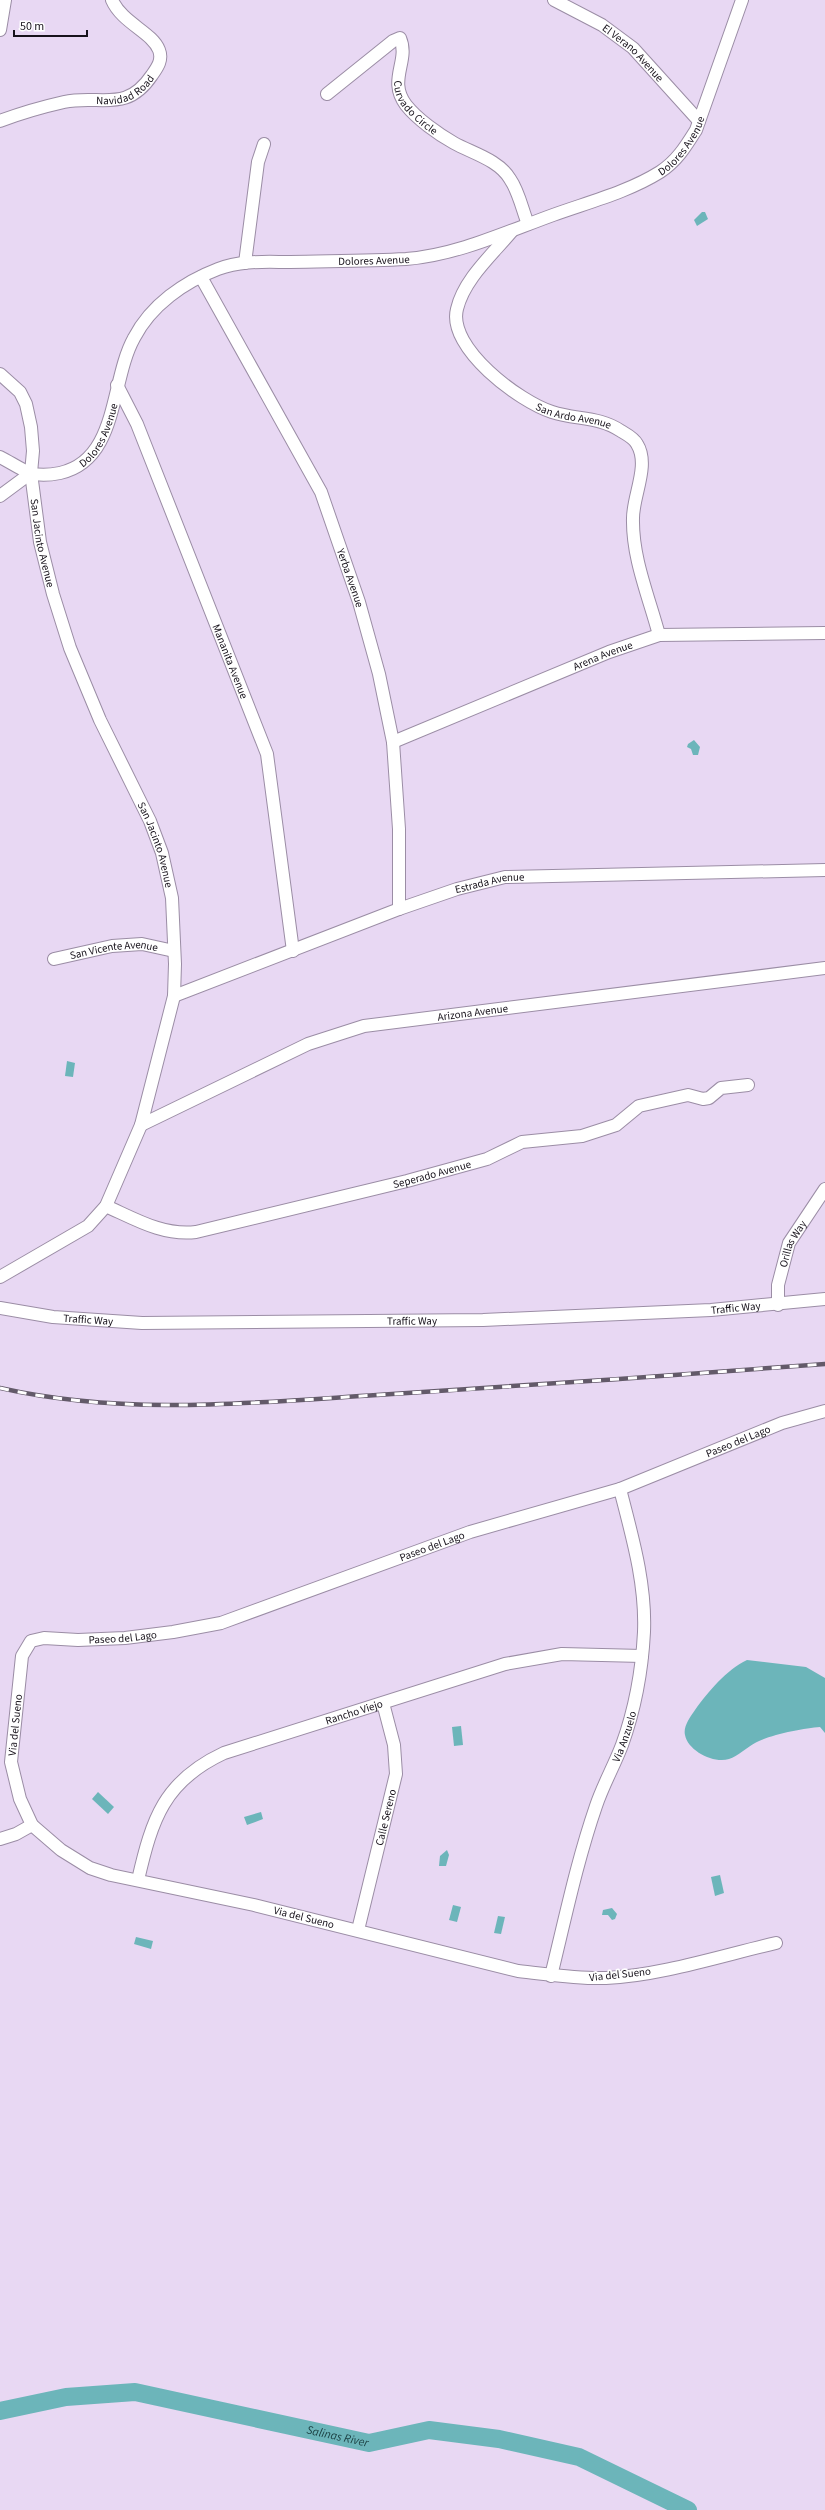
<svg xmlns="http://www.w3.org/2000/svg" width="825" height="2510" font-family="'Source Sans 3',sans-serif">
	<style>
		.water { fill: #6cb5ba }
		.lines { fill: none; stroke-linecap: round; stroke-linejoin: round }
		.river { stroke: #6cb5ba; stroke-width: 18 }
		.minor-casing { stroke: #9b8da5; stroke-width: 14 }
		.minor { stroke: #fff; stroke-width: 12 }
		.rail-casing { stroke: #635a69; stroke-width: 4.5 }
		.rail { stroke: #fff; stroke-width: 3; stroke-dasharray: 9; stroke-linecap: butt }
		.labels { text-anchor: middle; stroke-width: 3.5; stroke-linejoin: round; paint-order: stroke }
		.street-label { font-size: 11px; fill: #17121b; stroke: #fff }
		.water-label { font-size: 12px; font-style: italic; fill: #1a3e40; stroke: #fff }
	</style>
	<rect width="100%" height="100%" fill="#e8d8f3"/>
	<!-- water -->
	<g class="water">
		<path d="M702,212H705L708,219L697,226L694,220Z"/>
		<path d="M694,740L700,747L698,755H693L691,749L687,747L688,744Z"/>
		<path d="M67,1061L75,1063L73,1077L65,1076Z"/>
		<path d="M747,1660L806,1667L825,1678V1733L820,1727C804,1728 769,1735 755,1743C746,1748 738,1756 729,1759C714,1764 688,1751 685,1735C683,1727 690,1717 695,1710C708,1692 726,1670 747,1660Z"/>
		<path d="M461,1726L463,1745L454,1746L452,1727Z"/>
		<path d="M98,1792L114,1807L108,1814L92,1799Z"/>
		<path d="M261,1812L263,1819L247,1825L244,1817Z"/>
		<path d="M447,1850L449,1855L446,1866H439L440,1856Z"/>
		<path d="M720,1875L724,1893L715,1896L711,1877Z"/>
		<path d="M453,1905L461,1907L457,1922L449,1920Z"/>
		<path d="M612,1908L617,1914L615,1919L612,1920L608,1915H602L603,1910Z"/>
		<path d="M498,1916L505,1917L501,1934L494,1933Z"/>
		<path d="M136,1937L153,1941L151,1949L134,1944Z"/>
	</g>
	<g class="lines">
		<!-- river -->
		<path class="river" id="s1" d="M0,2411L66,2397L135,2392L369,2443L429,2430L499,2439L579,2457L688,2510"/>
		<defs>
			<g id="minor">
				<path id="s2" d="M554,0L602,25L633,48L699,121"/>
				<path d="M0,30L5,0"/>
				<path id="s3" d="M327,94L393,41L400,38C410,61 387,80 406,105C417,119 438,134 454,143C472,153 499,160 510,179C519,192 522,209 528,224"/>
				<path id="s4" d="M0,121C21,113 42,107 64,102C100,94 126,114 152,75C157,68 163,60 159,50C152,32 122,23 112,0"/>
				<path id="s5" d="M512,231C493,254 464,279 457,309C447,348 520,402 552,412C576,420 599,416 621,431C626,434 634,438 637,444C650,465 633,495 633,518C632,558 649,597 659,635"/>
				<path d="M245,263L258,162L264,144"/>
				<path id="s6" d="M201,277L321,492L359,602L379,674L393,742L399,829V909"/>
				<path id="s7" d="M0,374L20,392L26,404L31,427L33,451L31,473L40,542L53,594L70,648L100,720L150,821L162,853L172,898L175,964L174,996L141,1125L106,1206L88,1226L0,1277"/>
				<path id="s8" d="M117,385L137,424L267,754L293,951"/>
				<path id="s9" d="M0,457C10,462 20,469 30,473C40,476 50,475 60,473C119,460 110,381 134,338C151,305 184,282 218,269C241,260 266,262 290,262C329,261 368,261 406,259C457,255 506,232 553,215C589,202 628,192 660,172C677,161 686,146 696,130L742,0"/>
				<path d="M0,496L31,473"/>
				<path id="s10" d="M393,742L609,652L659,635L825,633"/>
				<path id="s11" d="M54,959L112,946L142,944L174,951"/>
				<path id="s12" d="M174,996L399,909L457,889L505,877L825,870"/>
				<path id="s13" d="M141,1125L308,1044L364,1026L825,968"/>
				<path id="s14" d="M106,1206C135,1219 163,1236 196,1232L407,1181L487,1159L522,1142L582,1136L616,1125L639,1106L688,1095L703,1099L709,1098L721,1088L748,1085"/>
				<path id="s15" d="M778,1305V1285L789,1243L825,1189"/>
				<path id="s16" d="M0,1308L53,1317L142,1323L483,1320L711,1310L825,1299"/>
				<path d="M0,1839L16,1834L32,1825"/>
				<path id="s17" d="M138,1880C152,1819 164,1781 224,1753L505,1664L562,1654L642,1656"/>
				<path id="s18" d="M358,1930L396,1774L394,1745L383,1703"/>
				<path id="s19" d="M776,1943C724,1955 659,1976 606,1978C576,1979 547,1974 518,1971L254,1905L111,1875L90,1868L61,1850L32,1825L20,1799L11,1762L22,1656L31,1641L44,1638L78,1640L125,1638L173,1632L221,1623L470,1532L620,1489L782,1423L825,1411"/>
				<path id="s20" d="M551,1976C565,1919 577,1861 596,1806C603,1785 614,1766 622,1745C635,1709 642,1671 644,1632C646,1583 632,1536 620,1489"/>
			</g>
		</defs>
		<!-- minor casing -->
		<use href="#minor" class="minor-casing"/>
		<!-- minor -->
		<use href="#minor" class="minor"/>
		<defs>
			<path id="rail" d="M0,1388C124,1416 251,1403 377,1395C526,1386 676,1375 825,1364"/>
		</defs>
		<!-- rail casing -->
		<use href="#rail" class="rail-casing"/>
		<!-- rail -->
		<use href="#rail" class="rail"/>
	</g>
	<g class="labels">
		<!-- street labels -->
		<g class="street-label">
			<text dy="4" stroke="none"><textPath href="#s2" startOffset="96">El Verano Avenue</textPath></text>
			<text dy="4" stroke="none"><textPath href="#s4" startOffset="131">Navidad Road</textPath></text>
			<text dy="4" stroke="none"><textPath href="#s3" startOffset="169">Curvado Circle</textPath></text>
			<text dy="4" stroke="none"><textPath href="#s9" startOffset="830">Dolores Avenue</textPath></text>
			<text dy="4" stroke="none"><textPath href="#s9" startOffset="494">Dolores Avenue</textPath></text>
			<text dy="4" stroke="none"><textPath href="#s5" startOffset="267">San Ardo Avenue</textPath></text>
			<text dy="4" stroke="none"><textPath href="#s9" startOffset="122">Dolores Avenue</textPath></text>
			<text dy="4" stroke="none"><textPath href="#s7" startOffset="181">San Jacinto Avenue</textPath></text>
			<text dy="4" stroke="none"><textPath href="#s6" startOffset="337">Yerba Avenue</textPath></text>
			<text dy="4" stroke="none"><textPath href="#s10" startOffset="227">Arena Avenue</textPath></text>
			<text dy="4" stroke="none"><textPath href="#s8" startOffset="299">Mananita Avenue</textPath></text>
			<text dy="4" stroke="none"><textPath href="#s7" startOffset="505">San Jacinto Avenue</textPath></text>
			<text dy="4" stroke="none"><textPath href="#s12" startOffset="336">Estrada Avenue</textPath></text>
			<text dy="4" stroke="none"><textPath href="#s11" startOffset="61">San Vicente Avenue</textPath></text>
			<text dy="4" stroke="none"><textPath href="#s13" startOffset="354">Arizona Avenue</textPath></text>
			<text dy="4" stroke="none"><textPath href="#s14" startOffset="338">Seperado Avenue</textPath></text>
			<text dy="4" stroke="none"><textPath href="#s15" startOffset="64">Orillas Way</textPath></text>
			<text dy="4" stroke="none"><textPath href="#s16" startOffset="737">Traffic Way</textPath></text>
			<text dy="4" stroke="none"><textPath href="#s16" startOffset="89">Traffic Way</textPath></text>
			<text dy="4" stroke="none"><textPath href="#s16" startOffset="413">Traffic Way</textPath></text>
			<text dy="4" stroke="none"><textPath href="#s19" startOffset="1706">Paseo del Lago</textPath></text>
			<text dy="4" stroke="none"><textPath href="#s19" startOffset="1382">Paseo del Lago</textPath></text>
			<text dy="4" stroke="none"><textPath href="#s19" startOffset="1058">Paseo del Lago</textPath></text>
			<text dy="4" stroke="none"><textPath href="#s17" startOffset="297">Rancho Viejo</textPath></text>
			<text dy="4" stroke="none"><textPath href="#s19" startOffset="879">Via del Sueno</textPath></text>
			<text dy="4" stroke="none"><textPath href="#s20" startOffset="251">Via Anzuelo</textPath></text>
			<text dy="4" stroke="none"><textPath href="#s18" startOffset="116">Calle Sereno</textPath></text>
			<text transform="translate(304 1917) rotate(14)" y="4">Via del Sueno</text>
			<text transform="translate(620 1974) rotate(-6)" y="4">Via del Sueno</text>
		</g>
		<!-- water labels -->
		<g class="water-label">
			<text dy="4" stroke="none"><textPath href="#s1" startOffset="344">Salinas River</textPath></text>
		</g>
	</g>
	<!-- scale -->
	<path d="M14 30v6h73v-6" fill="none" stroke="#17121b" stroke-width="2"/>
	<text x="20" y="30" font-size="12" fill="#17121b" stroke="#ffffff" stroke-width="3" paint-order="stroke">50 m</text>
</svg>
